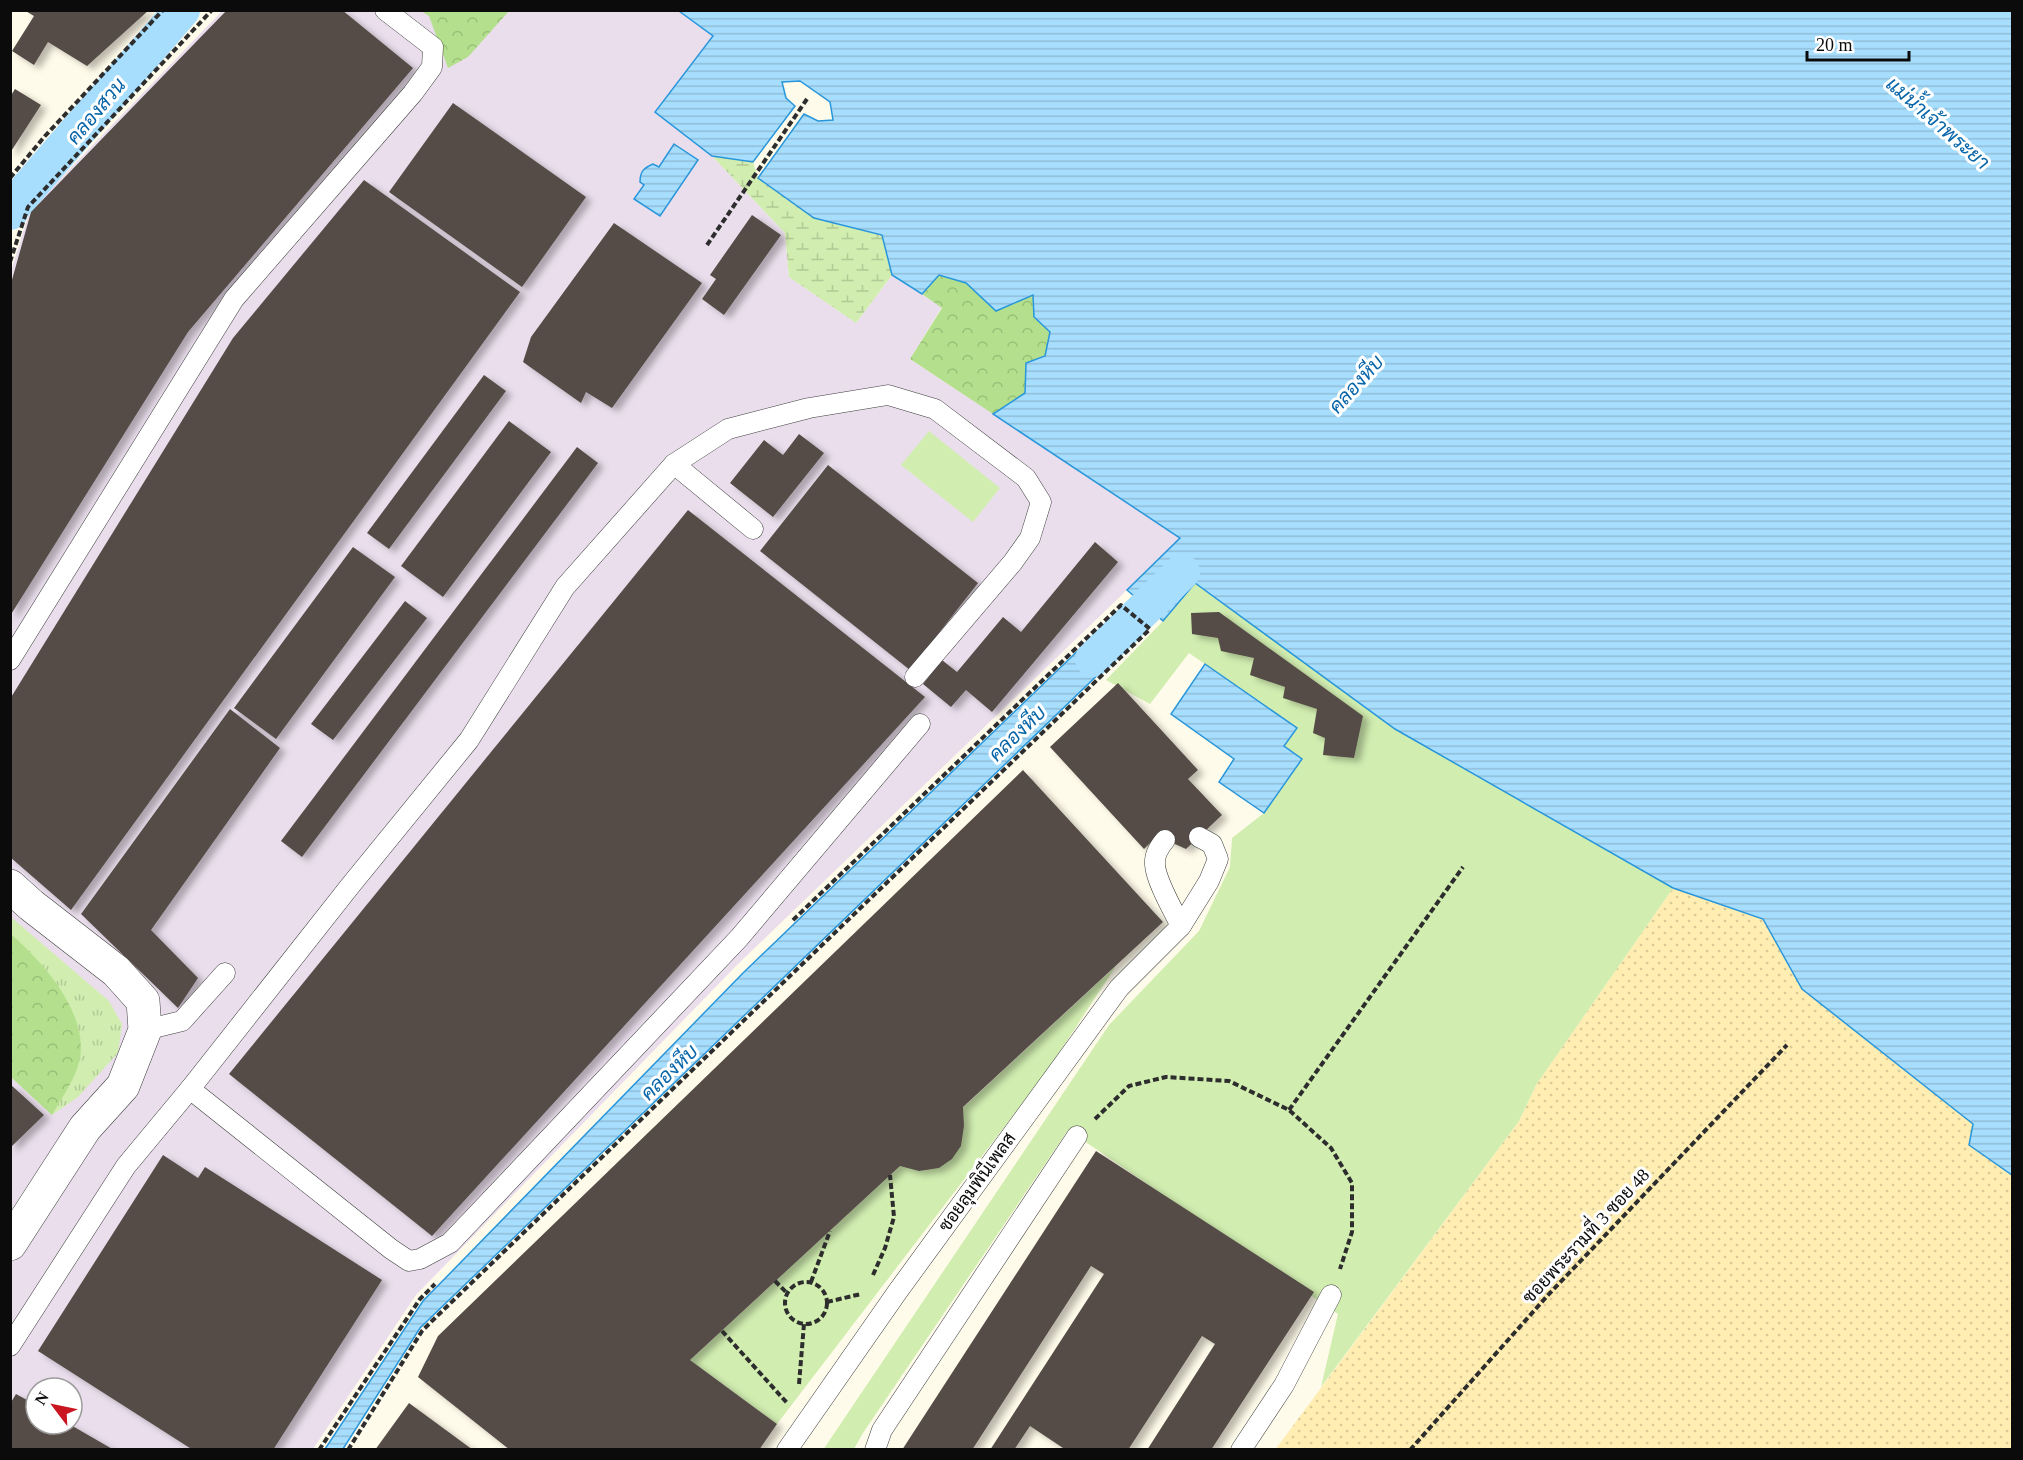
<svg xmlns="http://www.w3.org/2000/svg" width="2023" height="1460" font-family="'Times New Roman',Sarabun,serif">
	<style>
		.industrial { fill: #eadeec; fill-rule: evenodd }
		.grass { fill: url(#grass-tufts) }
		.forest { fill: url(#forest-crowns) }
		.wetland { fill: url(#wetland-marsh) }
		.sand { fill: url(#sand-dots) }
		.garden { fill: #d1edb0 }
		.water { fill: url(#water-rules); stroke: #2896db; stroke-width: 1.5 }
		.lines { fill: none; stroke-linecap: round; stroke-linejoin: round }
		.canal { stroke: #a8defd; stroke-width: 36 }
		.building { fill: #554c47; filter: url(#shadow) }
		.lane-casing { stroke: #3e3e3e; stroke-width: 21 }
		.street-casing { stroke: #3e3e3e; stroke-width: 34 }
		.path { stroke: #2d2d2d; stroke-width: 4; stroke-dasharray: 6 3; stroke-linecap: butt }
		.lane { stroke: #fff; stroke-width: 20 }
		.street { stroke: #fff; stroke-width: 33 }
		.labels { text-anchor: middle; stroke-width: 6; stroke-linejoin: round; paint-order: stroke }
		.street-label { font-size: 18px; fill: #0b0b0b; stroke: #fff }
		.water-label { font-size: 20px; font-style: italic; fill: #0966a9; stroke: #fff }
	</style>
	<defs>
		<pattern id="grass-tufts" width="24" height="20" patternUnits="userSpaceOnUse" patternTransform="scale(1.5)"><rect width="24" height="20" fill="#d1edb0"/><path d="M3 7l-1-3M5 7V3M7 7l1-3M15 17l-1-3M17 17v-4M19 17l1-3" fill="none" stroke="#b2ca96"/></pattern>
		<pattern id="forest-crowns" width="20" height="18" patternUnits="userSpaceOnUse" patternTransform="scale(1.5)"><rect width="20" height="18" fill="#b4e08d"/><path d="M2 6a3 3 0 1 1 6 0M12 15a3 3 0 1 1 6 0" fill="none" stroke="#99bf78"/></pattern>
		<pattern id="wetland-marsh" width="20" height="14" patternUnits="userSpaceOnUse" patternTransform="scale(1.5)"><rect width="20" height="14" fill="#d1edb0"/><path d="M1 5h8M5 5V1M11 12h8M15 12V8" fill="none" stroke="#b2ca96"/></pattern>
		<pattern id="sand-dots" width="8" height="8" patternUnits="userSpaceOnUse" patternTransform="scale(1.5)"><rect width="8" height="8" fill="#ffedb2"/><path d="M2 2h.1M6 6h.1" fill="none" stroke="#d9ca98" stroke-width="1.8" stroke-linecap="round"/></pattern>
		<pattern id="water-rules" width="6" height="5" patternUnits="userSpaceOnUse" patternTransform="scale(1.5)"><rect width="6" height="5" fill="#a8defd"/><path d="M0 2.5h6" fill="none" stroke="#8fbdd8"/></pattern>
		<filter id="shadow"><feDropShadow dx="6" dy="4" stdDeviation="3" flood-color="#0004"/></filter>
	</defs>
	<rect width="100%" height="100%" fill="#fffbea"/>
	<!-- industrial -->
	<path class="industrial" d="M222,11H679L713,36L655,112L712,156L785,233L789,277L856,323L892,275L942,307L910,359L1181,538L737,965L416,1295L313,1449H11L10,274L30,210ZM36,1388H72V1424H36Z"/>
	<!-- grass -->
	<path class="grass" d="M11,917L109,1001L122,1024L118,1053L78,1097L52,1115L11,1077Z"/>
	<!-- forest -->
	<g class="forest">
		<path d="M421,11H509L468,57L448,68L429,16Z"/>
		<path d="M939,274L966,283L996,311L1033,294L1034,317L1051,332L1045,356L1026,363L1025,393L993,414L910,359L942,308L922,294Z"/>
		<path d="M11,936H13C46,965 93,1019 78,1066C73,1082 61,1099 52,1115L11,1077Z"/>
	</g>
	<!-- wetland -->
	<path class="wetland" d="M712,156L753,162L758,178L814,218L882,235L892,275L856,323L789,277L785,233Z"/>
	<!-- sand -->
	<path class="sand" d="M1673,888L1763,919L1802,989L1973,1124L1969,1145L2012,1175V1449L1275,1450L1519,1121L1536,1085Z"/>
	<!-- garden -->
	<g class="garden">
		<path d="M929,431L1000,488L973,522L901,465Z"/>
		<path d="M1195,583L1395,729L1673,888L1536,1085L1519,1121L1321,1387L1338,1314L1068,1130L863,1433L854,1449L823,1450L1109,1025L1199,931L1230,867L1232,838L1264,813L1302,759L1284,746L1297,728L1189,653L1150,704L1106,680L1163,621Z"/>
		<path d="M1116,966L1047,1071L777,1424L690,1360Z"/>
	</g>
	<!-- water -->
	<g class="water">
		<path d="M679,11H2012V1175L1969,1145L1973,1124L1802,989L1763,919L1673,888L1395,729L1195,583L1163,621L1127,590L1180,538L993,414L1025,393L1026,363L1045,356L1050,332L1034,317L1033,295L996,311L966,283L939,275L922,294L892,275L882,235L814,218L758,178L804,114L818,121L833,120L830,102L800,81L782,82L786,98L795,106L753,162L712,156L655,112L713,36Z"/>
		<path d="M674,144L698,160L660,216L634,199L644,185L640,182C640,171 644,168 653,164L659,167Z"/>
		<path d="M1116,614L1137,637L420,1328L343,1449H325L423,1301L743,973Z"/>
		<path d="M1205,664L1297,728L1284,746L1302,759L1264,813L1219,782L1234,759L1171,714Z"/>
	</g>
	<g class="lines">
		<!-- canal -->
		<g class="canal">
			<path d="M10,212L12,207L182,10"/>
			<path d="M1093,659L1182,572"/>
		</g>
	</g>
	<!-- building -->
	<g class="building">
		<path d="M24,10H149L87,66L48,42L34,65L12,51L34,16Z"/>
		<path d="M227,10H342L413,68L188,332L10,616V287L31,212Z"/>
		<path d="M15,89L41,105L10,153V97Z"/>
		<path d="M453,103L586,197L522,287L389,192Z"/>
		<path d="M364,180L520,292L71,910L10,857V699L233,338Z"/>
		<path d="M752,215L781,235L724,315L702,299L716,279L710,275Z"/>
		<path d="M614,223L702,283L612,408L586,392L581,403L523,362L531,337Z"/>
		<path d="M484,375L506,391L389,549L367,533Z"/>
		<path d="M509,421L551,452L443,597L401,566Z"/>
		<path d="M799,434L824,453L773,517L730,483L764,440L783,455Z"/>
		<path d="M577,447L598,463L302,857L281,841Z"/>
		<path d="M828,465L978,583L910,670L760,551Z"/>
		<path d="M688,510L925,697L432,1236L229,1074Z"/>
		<path d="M1095,542L1118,562L992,712L966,690L951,707L923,684L942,660L957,672L1003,617L1021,632Z"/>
		<path d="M353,547L395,577L276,739L234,708Z"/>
		<path d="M405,601L427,618L333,740L311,724Z"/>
		<path d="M1219,612L1363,716L1354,758L1323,755L1325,738L1313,733L1317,709L1283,698L1285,687L1250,675L1254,658L1221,651L1218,638L1192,634L1191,613Z"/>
		<path d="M1118,683L1198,770L1188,779L1222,815L1186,849L1157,836L1144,849L1050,747Z"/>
		<path d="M230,709L280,748L151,930L198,978L178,1008L81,914Z"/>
		<path d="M1023,770L1163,922L963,1107L964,1126L961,1146L952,1159L939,1168L919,1171L900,1166L690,1360L777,1424L759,1450H510L418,1377L438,1336Z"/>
		<path d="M10,1084L44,1115L10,1148Z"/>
		<path d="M1096,1151L1314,1292L1211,1450H1147L1215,1344L1202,1336L1128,1450H1066L1030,1426L1014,1450H990L1104,1274L1091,1266L972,1450H902Z"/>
		<path d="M163,1155L198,1178L205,1167L382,1280L273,1450H193L38,1351Z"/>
		<path d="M16,1394L36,1405V1424H69L114,1450H10V1404Z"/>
		<path d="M409,1403L473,1450H375Z"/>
	</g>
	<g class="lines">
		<defs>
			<g id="lane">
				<path d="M674,464L753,529"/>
				<path d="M10,660L234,299L413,93L432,67L433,47L385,10"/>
				<path d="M1165,840C1159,847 1154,856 1155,865C1156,881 1174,912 1181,926L1209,881L1218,859L1212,844L1199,837"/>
				<path d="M145,1030L182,1021L225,973"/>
				<path d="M190,1089L391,1249L409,1261L420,1259L450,1243L739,938L920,724"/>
				<path d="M10,1346L126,1166L190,1089L350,886L469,740L565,587L674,464L728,429L809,408L888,395L935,409L1026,478L1041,502L1030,538L1013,562L915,677"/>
				<path d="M787,1450L898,1291L1119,988L1181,926"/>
				<path d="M875,1450L882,1430L1077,1136"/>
				<path d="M1241,1450L1284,1385L1331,1295"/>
			</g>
			<path id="street" d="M10,886L31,905L116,971L143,1001L145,1030L123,1086L85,1128L10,1244"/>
		</defs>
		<!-- lane casing -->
		<use href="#lane" class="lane-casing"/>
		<!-- street casing -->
		<use href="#street" class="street-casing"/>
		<!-- path -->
		<g class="path">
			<path d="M10,178L45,136L163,10"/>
			<path d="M707,245L807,99"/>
			<path d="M10,262L28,207L212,10"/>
			<path d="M1289,1110L1463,867"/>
			<path d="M1095,1119L1129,1086L1166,1077L1229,1081L1289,1110L1331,1148L1352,1183V1232L1340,1269"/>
			<path d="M873,1275L885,1248L894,1217L890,1175"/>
			<path d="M775,1281L787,1293"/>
			<circle cx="806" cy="1303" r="21"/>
			<path d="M811,1282L830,1231"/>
			<path d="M827,1302L861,1294"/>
			<path d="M722,1331L788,1404"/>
			<path d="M799,1384L804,1324"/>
			<path d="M319,1450L420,1299L435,1284"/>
			<path d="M348,1450L422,1331L433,1320L1150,629L1121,605L792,921"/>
			<path d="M1410,1450L1549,1294L1787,1045"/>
		</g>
		<!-- lane -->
		<use href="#lane" class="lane"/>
		<!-- street -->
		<use href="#street" class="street"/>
	</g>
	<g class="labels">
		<!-- street labels -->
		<g class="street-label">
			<text transform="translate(977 1182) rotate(-54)" y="6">ซอยลุมพินีเพลส</text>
			<text transform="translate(1586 1236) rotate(-47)" y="6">ซอยพระรามที่ 3 ซอย 48</text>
		</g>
		<!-- water labels -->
		<g class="water-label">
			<text transform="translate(96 111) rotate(-50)" y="7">คลองสวน</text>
			<text transform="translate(1938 123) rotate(41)" y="7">แม่น้ำเจ้าพระยา</text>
			<text transform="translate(1356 384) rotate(-48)" y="7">คลองหีบ</text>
			<text transform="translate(1017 733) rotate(-44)" y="7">คลองหีบ</text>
			<text transform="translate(669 1072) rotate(-44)" y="7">คลองหีบ</text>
		</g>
	</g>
	<!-- border -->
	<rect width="2023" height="1460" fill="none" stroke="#0b0b0b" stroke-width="24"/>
	<!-- north arrow -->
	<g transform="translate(54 1406) rotate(302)"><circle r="28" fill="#ffffff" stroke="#9d9d9d" stroke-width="1.5"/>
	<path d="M0-4.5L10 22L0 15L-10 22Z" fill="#c91621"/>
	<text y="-9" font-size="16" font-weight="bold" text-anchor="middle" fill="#0b0b0b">N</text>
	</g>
	<!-- scale -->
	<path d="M1807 51v9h102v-9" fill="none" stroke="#0b0b0b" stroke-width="3"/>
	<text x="1816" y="51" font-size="18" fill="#0b0b0b" stroke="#ffffff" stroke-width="4.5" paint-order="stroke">20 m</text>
</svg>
